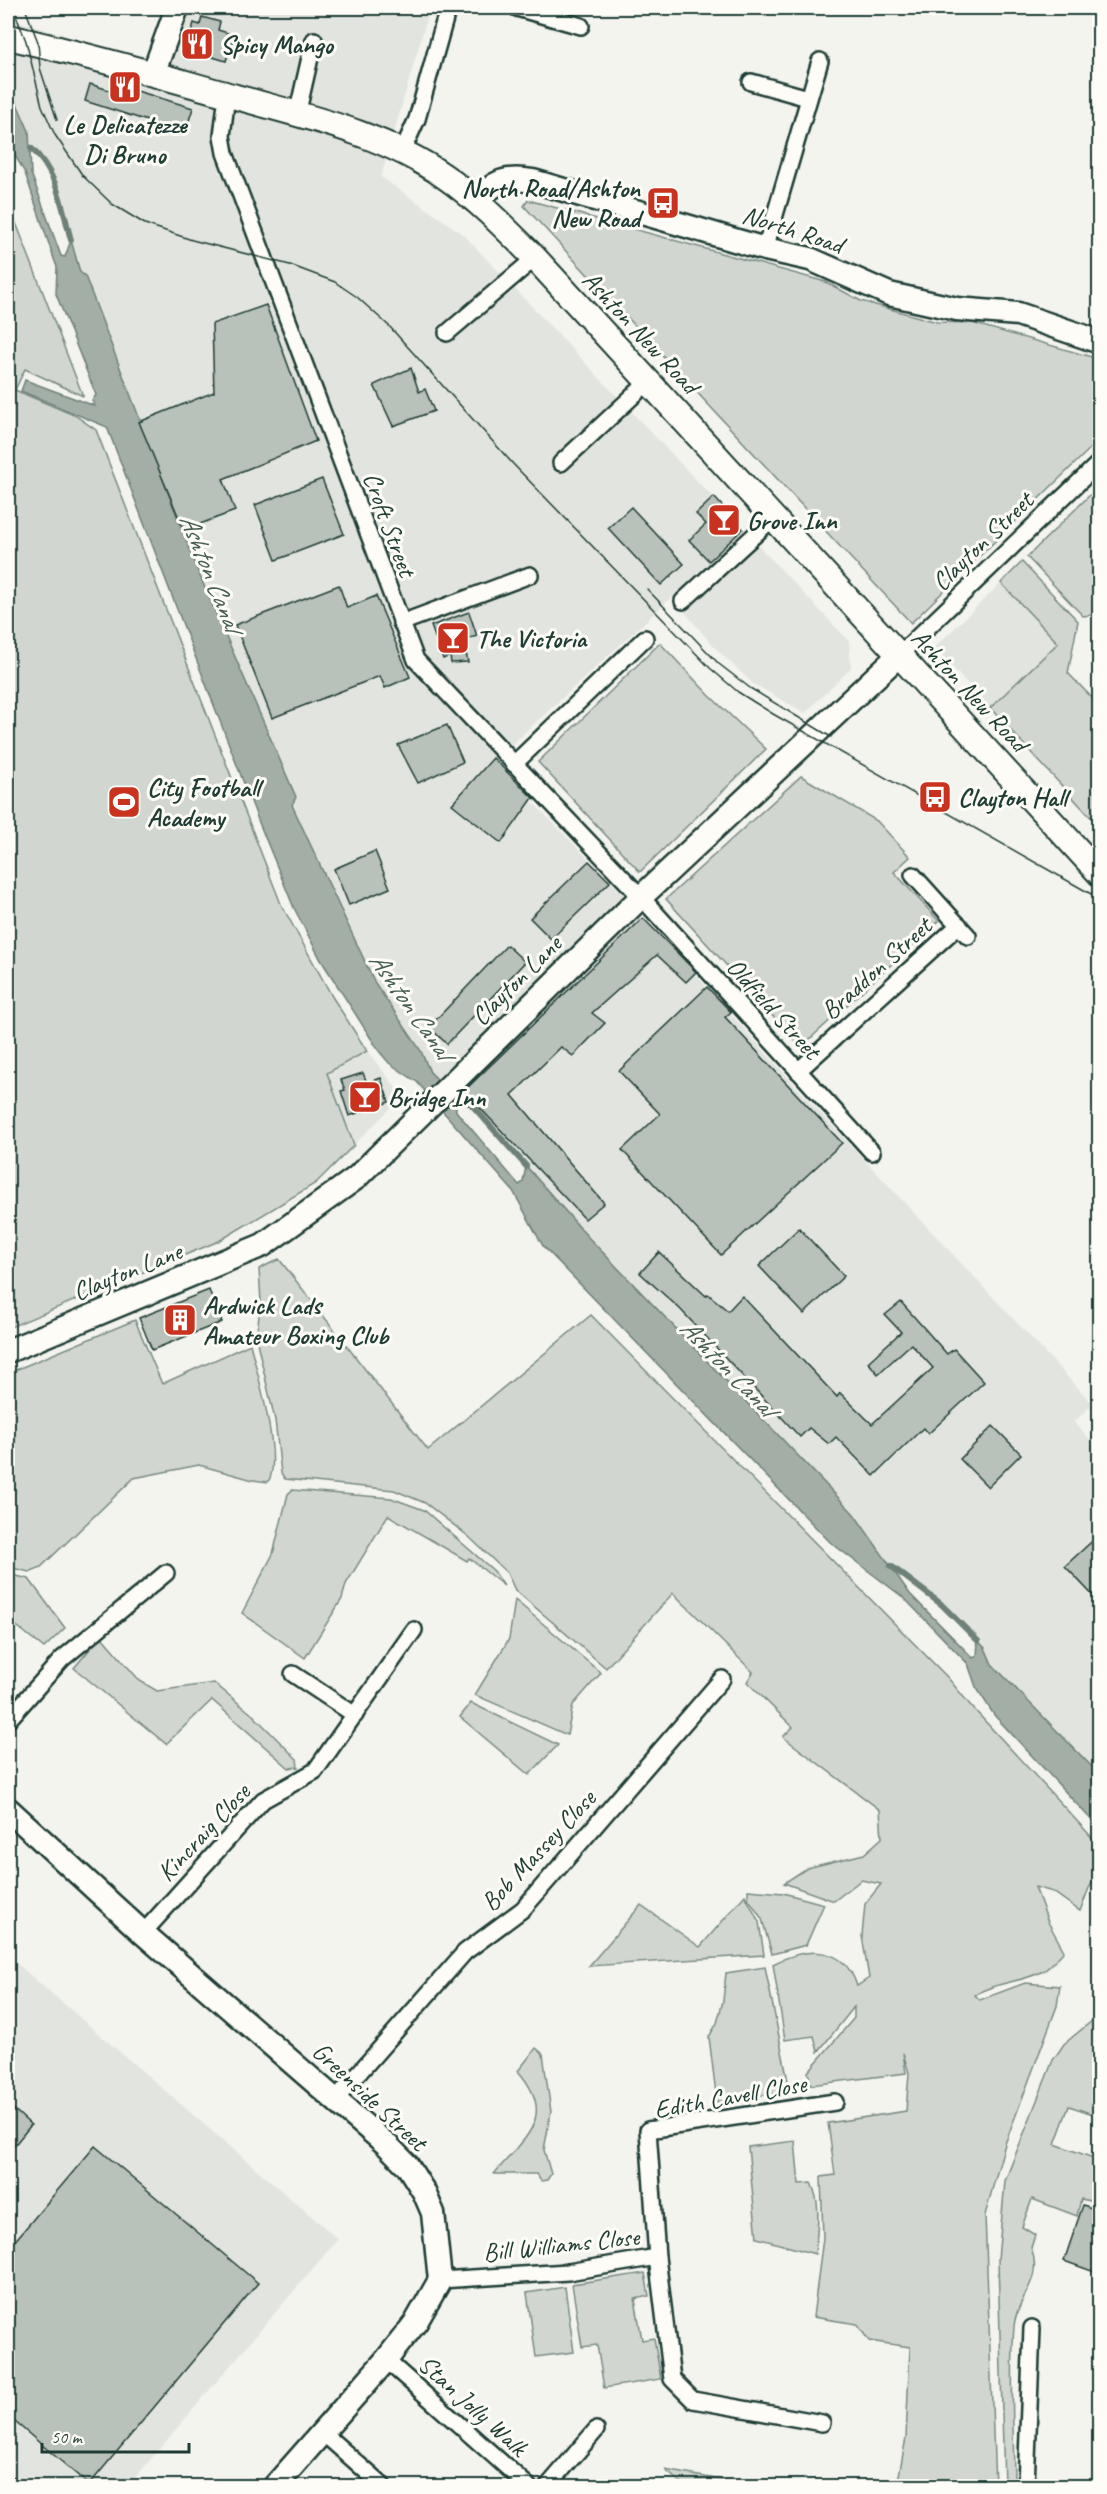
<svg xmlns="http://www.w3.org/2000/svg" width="1107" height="2494" font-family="Caveat,sans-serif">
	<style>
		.built { fill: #e2e5df }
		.green { fill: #d1d6d1; stroke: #788a82; stroke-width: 1.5 }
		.water { fill: #a3aea7; stroke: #6e8179; stroke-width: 1.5 }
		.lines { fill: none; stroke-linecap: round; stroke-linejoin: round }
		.stream { stroke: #6e8179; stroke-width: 6 }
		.building { fill: #b9c1bb; stroke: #1f3d34; stroke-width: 1.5 }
		.street-casing { stroke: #1f3d34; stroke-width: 20 }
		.secondary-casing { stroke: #1f3d34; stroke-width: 27 }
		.primary-casing { stroke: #1f3d34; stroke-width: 28 }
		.street { stroke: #fdfcf7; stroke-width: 15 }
		.secondary { stroke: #fdfcf7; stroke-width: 22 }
		.primary { stroke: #fdfcf7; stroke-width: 24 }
		.tram { stroke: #1f3d34; stroke-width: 1.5 }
		.labels { text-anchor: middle; stroke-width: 6; stroke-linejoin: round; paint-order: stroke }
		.poi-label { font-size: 26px; font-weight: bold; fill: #1f3d34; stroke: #fdfcf7; text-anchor: start }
		.street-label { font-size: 26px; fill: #1f3d34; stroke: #fdfcf7 }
		.water-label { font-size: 27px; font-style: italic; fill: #475f56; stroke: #fdfcf7 }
	</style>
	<rect width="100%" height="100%" fill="#f4f4ef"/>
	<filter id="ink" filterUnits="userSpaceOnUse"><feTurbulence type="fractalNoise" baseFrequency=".0167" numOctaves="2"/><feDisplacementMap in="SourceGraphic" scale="12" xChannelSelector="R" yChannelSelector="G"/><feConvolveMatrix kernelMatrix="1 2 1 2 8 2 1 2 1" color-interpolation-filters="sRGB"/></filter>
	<g filter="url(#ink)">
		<!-- built -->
		<g class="built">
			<path d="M187,8H430L381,177L463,234L849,641L851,668L805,713L752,683L713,646L672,597L493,762L625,896L802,1093L1093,1404L1074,1422L1099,1449V1774L992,1664L985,1648L941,1604L891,1566L854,1514L588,1237L472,1104L456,1098L430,1072L421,1051L375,983L292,804L296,797L199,574L86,276L80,272L59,191L50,170L31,148L29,131L14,94L8,57V18L165,66Z"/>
			<path d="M1001,583L1058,643L990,708L934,648Z"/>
			<path d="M367,1051L403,1096L354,1145L327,1073Z"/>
			<path d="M8,1956L338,2239L128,2486H8Z"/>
		</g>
		<!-- green -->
		<g class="green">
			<path d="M528,200L826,282L861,301L937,322L972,323L1099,359V440L911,623L524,206Z"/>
			<path d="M8,202L83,396L25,369L15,390L76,416L96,430L281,904L333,998L367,1051L327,1073L354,1145L316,1183L219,1241L8,1328Z"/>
			<path d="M1099,486V614L1083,616L1027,557Z"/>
			<path d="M1022,562L1078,621L1068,673L1099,705V826L990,708L1058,643L1001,583Z"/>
			<path d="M660,643L710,696L766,749L640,872L538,762Z"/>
			<path d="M801,776L877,821L910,857L894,872L939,921L801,1047L666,899Z"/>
			<path d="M279,1259L428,1450L591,1315L948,1678L971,1706L1099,1845V1872L1089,1888L1080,1911L1053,1892L1035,1887L1048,1922L1064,1951C1057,1958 1051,1967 1043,1971C1022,1983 996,1981 975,1995L980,2000L1025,1983L1060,1986L1057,2006L1005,2144L985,2215L995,2486H897L906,2438L910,2347L869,2341L857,2324L813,2317L823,2238L821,2177L835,2175L828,2123L906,2111L909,2073L903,2053L906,2073L811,2085L808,2072L854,2018V2007L818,2052L814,2036L785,2040L773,1964C805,1947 844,1944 857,1986L869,1978L862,1936L865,1904L881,1884L861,1880L834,1901L784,1883L807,1868L864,1854L882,1838L880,1810L783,1737L793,1727L747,1682L753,1672L673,1593L606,1668L515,1590L507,1573L468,1536L425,1503L394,1490L285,1479L281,1473L275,1420L256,1338L261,1302L259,1269Z"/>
			<path d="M135,1320L162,1384L250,1344C257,1371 283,1461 268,1482L253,1480L199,1465L134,1478L41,1567L29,1572L8,1567V1373Z"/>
			<path d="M292,1490L391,1498L424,1510L494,1571L504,1586L469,1558L467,1561L388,1515L346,1584L342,1599L305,1658L242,1613L273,1554L288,1494Z"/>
			<path d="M8,1574L29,1579L65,1628L44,1648L8,1619Z"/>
			<path d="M515,1600L601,1673L573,1705L567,1735L475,1695L509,1639Z"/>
			<path d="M101,1636L140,1681L157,1691L214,1683L253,1715L297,1759L298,1767L289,1768L212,1700L166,1744L74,1668Z"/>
			<path d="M471,1703L558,1745L529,1775L460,1717Z"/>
			<path d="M748,1890L783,1893L824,1904L806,1945L772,1954L762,1919L748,1898Z"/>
			<path d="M745,1895L759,1922L764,1955L589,1966L641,1905L700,1947Z"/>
			<path d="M765,1967L790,2091L717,2102L709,2037L717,2023L723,2001L726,1973Z"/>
			<path d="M1099,2015V2100H1097L1093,2114L1069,2106L1055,2144L1099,2160V2203L1081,2199L1077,2216L1032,2199L1022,2227L1035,2235L1031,2248C1044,2281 1017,2296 1014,2326C1010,2378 1014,2434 1014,2486H1004L998,2259L1005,2181L1053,2060L1064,2044Z"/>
			<path d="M536,2048L543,2054L551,2112L544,2150L551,2174L547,2180L541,2181L536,2174H494C525,2137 558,2117 518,2071Z"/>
			<path d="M795,2141L799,2184L811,2183C822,2204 817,2231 815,2254L757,2238L748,2147Z"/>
			<path d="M645,2273L649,2296L635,2299L642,2340L654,2338L661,2379L604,2388L597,2345L582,2347L572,2284Z"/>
			<path d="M565,2287L574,2352L536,2357L527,2293Z"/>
			<path d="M665,2470L756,2486H685Z"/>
		</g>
		<!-- water -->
		<path class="water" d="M8,83L29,131L31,173L61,256L65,257L71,240L80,272L85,276L199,574L296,797L292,805L375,983L421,1051L430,1072L456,1098V1111L519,1185L523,1182L526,1166L588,1237L854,1514L910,1594L973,1658L977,1656L978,1641L985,1648L992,1664L1099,1774V1828L994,1715L976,1687L968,1664L904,1598L830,1542L543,1246L513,1191L417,1082L389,1063L379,1051L321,960L294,908L260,825L107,427L21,391L25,380L95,406L92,401L96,395L56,294L57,267L54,259L25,173L8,143Z"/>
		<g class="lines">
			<!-- stream -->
			<g class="stream">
				<path d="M31,148C58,173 62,207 71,240"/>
				<path d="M456,1098L471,1104L526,1166"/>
				<path d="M891,1566L941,1604L978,1641"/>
			</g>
		</g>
		<!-- building -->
		<g class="building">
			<path d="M202,17L220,22L218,30L234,35L226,61L186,49L194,23L200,25Z"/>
			<path d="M90,84L112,91L114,84L193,108L185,133L85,101Z"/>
			<path d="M266,305L316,441L223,479L235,511L184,530L139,422L214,392L212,324Z"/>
			<path d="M411,368L419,392L425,389L434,411L393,426L374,385Z"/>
			<path d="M322,479L344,534L276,560L255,505Z"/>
			<path d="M714,497L743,529L709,561L689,540L706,524L696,514Z"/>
			<path d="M631,507L684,564L661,585L608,528Z"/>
			<path d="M339,585L347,608L376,596L410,677L385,688L380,676L272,718L235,625Z"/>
			<path d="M469,612L477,636L463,640L468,662L451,663L450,656L443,659L431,626Z"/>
			<path d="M447,725L463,762L418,783L398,745Z"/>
			<path d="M493,758L533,798L501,843L452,804Z"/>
			<path d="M375,851L390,888L349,905L334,869Z"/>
			<path d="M589,861L610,882L551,939L530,918Z"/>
			<path d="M643,918L696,972L686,982L657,955L592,1013L605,1023L573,1056L561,1047L512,1095L604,1203L585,1219L464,1091Z"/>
			<path d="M507,945L525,962L447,1044L429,1027Z"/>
			<path d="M707,987L731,1012L725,1017L842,1143L721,1255L622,1150L660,1114L619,1071Z"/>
			<path d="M363,1073L367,1083L381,1078L389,1102L349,1116L341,1091L345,1090L341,1080Z"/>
			<path d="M799,1228L844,1276L804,1314L759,1266Z"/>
			<path d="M659,1252L706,1296L708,1294L728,1311L742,1296L837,1397L840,1393L872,1424L933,1368L911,1344L878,1374L868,1362L901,1332L885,1315L901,1302L947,1354L954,1349L984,1382L928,1434L923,1428L874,1476L836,1437L829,1444L809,1428L800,1437L680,1309L640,1273Z"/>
			<path d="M209,1290L222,1322L152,1350L139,1318Z"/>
			<path d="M993,1426L1021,1454L988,1487L960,1459Z"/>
			<path d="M1100,1534V1603L1065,1566Z"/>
			<path d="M8,2104L31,2125L8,2153Z"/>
			<path d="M95,2146L258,2283L89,2485L8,2416V2249Z"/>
			<path d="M1083,2205L1100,2211V2274L1064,2261Z"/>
		</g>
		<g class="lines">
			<defs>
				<g id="street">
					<path d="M517,8L581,26"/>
					<path d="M751,82L808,98"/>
					<path d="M227,95L222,136L225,153L416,660L641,897L872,1152"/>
					<path d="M297,115L314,40"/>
					<path d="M402,152L417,119L448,8"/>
					<path d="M765,249L820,61"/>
					<path d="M447,333L535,258"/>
					<path d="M561,463L648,382"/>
					<path d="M683,601L774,517"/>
					<path d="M401,623L530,575"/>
					<path d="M899,655L1100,462"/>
					<path d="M514,764L645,638"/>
					<path d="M913,875L968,936"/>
					<path d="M798,1071L959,925"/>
					<path d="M293,1674L355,1715"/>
					<path d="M8,1720L62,1659L166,1573"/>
					<path d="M143,1933L263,1800L315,1771L414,1630"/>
					<path d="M335,2100L465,1952L523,1909L722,1679"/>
					<path d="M657,2257L648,2130L835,2102"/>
					<path d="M440,2280L568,2272L657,2257L672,2379L693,2400L822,2423"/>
					<path d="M386,2360L528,2486"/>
					<path d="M322,2432L383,2486"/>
					<path d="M8,2484L10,2486"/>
					<path d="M548,2486L596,2430"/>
					<path d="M1026,2486L1032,2328"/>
				</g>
				<g id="secondary">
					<path d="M153,74L177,8"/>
					<path d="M475,201C497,181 504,176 533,181L765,249L810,259L889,294L957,309L1018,314L1100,342"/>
					<path d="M8,1351L263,1245L356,1178L641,897L899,655"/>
					<path d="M8,1809L143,1933L386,2144L407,2165L424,2192L433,2213L440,2280L416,2322L386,2360L275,2486"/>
				</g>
				<path id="primary" d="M8,37C85,54 160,76 236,97C307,117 382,133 444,176C477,199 506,229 535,258L1100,874"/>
			</defs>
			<!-- street casing -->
			<use href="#street" class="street-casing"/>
			<!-- secondary casing -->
			<use href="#secondary" class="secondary-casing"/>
			<!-- primary casing -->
			<use href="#primary" class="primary-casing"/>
			<!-- street -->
			<use href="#street" class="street"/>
			<!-- secondary -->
			<use href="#secondary" class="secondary"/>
			<!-- primary -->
			<use href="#primary" class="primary"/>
			<!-- tram -->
			<g class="tram">
				<path d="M13,8L26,41L42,106L55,135L83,176L112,204L145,224L192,240L290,265L335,282L357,297L389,326L513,464L710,668L738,692L773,714L1100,899"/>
				<path d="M25,8L38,42L40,68L57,120"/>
				<path d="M647,589L719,664L750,688L831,737"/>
			</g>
		</g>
	</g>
	<!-- icons -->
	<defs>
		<symbol id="restaurant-square" viewBox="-11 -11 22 22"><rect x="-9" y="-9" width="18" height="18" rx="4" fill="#c8321e" stroke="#fdfcf7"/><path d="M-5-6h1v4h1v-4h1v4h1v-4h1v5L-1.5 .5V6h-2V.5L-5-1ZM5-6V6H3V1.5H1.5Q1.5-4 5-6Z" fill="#fff"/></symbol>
		<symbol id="bus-square" viewBox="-11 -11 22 22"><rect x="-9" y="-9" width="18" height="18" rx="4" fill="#c8321e" stroke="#fdfcf7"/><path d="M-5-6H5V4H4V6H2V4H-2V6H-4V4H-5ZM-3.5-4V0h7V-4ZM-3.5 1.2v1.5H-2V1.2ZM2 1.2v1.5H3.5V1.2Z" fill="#fff"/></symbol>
		<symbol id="bar-square" viewBox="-11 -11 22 22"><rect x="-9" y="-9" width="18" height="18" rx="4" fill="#c8321e" stroke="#fdfcf7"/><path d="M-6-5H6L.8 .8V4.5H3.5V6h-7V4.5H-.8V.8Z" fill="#fff"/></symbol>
		<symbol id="stadium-square" viewBox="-11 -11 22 22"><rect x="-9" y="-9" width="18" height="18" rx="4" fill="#c8321e" stroke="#fdfcf7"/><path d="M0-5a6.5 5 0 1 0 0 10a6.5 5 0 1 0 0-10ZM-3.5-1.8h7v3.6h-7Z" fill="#fff"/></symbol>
		<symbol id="building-square" viewBox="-11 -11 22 22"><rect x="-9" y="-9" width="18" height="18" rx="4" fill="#c8321e" stroke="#fdfcf7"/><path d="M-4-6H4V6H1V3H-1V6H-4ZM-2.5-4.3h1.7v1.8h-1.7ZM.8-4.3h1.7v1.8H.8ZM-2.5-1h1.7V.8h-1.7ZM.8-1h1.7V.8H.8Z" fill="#fff"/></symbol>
	</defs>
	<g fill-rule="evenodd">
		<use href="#restaurant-square" x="178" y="25" width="38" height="38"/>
		<use href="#restaurant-square" x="106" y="68" width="38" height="38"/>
		<use href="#bus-square" x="644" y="184" width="38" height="38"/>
		<use href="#bar-square" x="705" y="501" width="38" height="38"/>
		<use href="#bar-square" x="434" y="619" width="38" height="38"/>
		<use href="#bus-square" x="916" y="778" width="38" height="38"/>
		<use href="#stadium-square" x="105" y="783" width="38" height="38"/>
		<use href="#bar-square" x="346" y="1078" width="38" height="38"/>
		<use href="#building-square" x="161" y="1301" width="38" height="38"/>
	</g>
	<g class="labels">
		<!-- poi labels -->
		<g class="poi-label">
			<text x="220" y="53">Spicy Mango</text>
			<text x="125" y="133" text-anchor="middle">Le Delicatezze<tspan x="125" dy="30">Di Bruno</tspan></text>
			<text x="640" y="197" text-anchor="end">North Road/Ashton<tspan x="640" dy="30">New Road</tspan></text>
			<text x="747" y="529">Grove Inn</text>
			<text x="476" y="647">The Victoria</text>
			<text x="147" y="796">City Football<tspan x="147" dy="30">Academy</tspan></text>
			<text x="958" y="806">Clayton Hall</text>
			<text x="388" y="1106">Bridge Inn</text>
			<text x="203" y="1314">Ardwick Lads<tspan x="203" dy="30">Amateur Boxing Club</tspan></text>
		</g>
		<!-- street labels -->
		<g class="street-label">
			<text transform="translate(793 229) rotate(18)" y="9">North Road</text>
			<text transform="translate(641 332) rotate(47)" y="9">Ashton New Road</text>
			<text transform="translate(390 524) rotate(70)" y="9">Croft Street</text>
			<text transform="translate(982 541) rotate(-44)" y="9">Clayton Street</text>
			<text transform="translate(970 690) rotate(47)" y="9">Ashton New Road</text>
			<text transform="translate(876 968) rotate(-42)" y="9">Braddon Street</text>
			<text transform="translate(516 980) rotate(-45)" y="9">Clayton Lane</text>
			<text transform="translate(774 1008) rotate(48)" y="9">Oldfield Street</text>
			<text transform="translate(127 1271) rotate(-22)" y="9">Clayton Lane</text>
			<text transform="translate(203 1832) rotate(-47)" y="9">Kincraig Close</text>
			<text transform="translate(538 1850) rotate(-47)" y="9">Bob Massey Close</text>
			<text transform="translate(370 2096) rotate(43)" y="9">Greenside Street</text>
			<text transform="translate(730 2096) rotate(-10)" y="9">Edith Cavell Close</text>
			<text transform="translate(561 2244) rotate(-6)" y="9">Bill Williams Close</text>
			<text transform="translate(473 2405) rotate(42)" y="9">Stan Jolly Walk</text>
		</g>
		<!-- water labels -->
		<g class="water-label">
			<text transform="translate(211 572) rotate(68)" y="9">Ashton Canal</text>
			<text transform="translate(411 1005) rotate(55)" y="9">Ashton Canal</text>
			<text transform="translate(728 1367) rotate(46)" y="9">Ashton Canal</text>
		</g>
	</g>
	<!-- margin -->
	<rect width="1107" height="2494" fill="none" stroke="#fdfcf7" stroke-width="30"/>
	<rect x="15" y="15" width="1077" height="2464" fill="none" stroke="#1f3d34" stroke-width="2" filter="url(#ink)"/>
	<!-- scale -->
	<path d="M42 2443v9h147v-9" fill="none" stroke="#1f3d34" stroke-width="3"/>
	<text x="51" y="2443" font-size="18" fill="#1f3d34" stroke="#fdfcf7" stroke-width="4.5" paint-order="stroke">50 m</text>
</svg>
